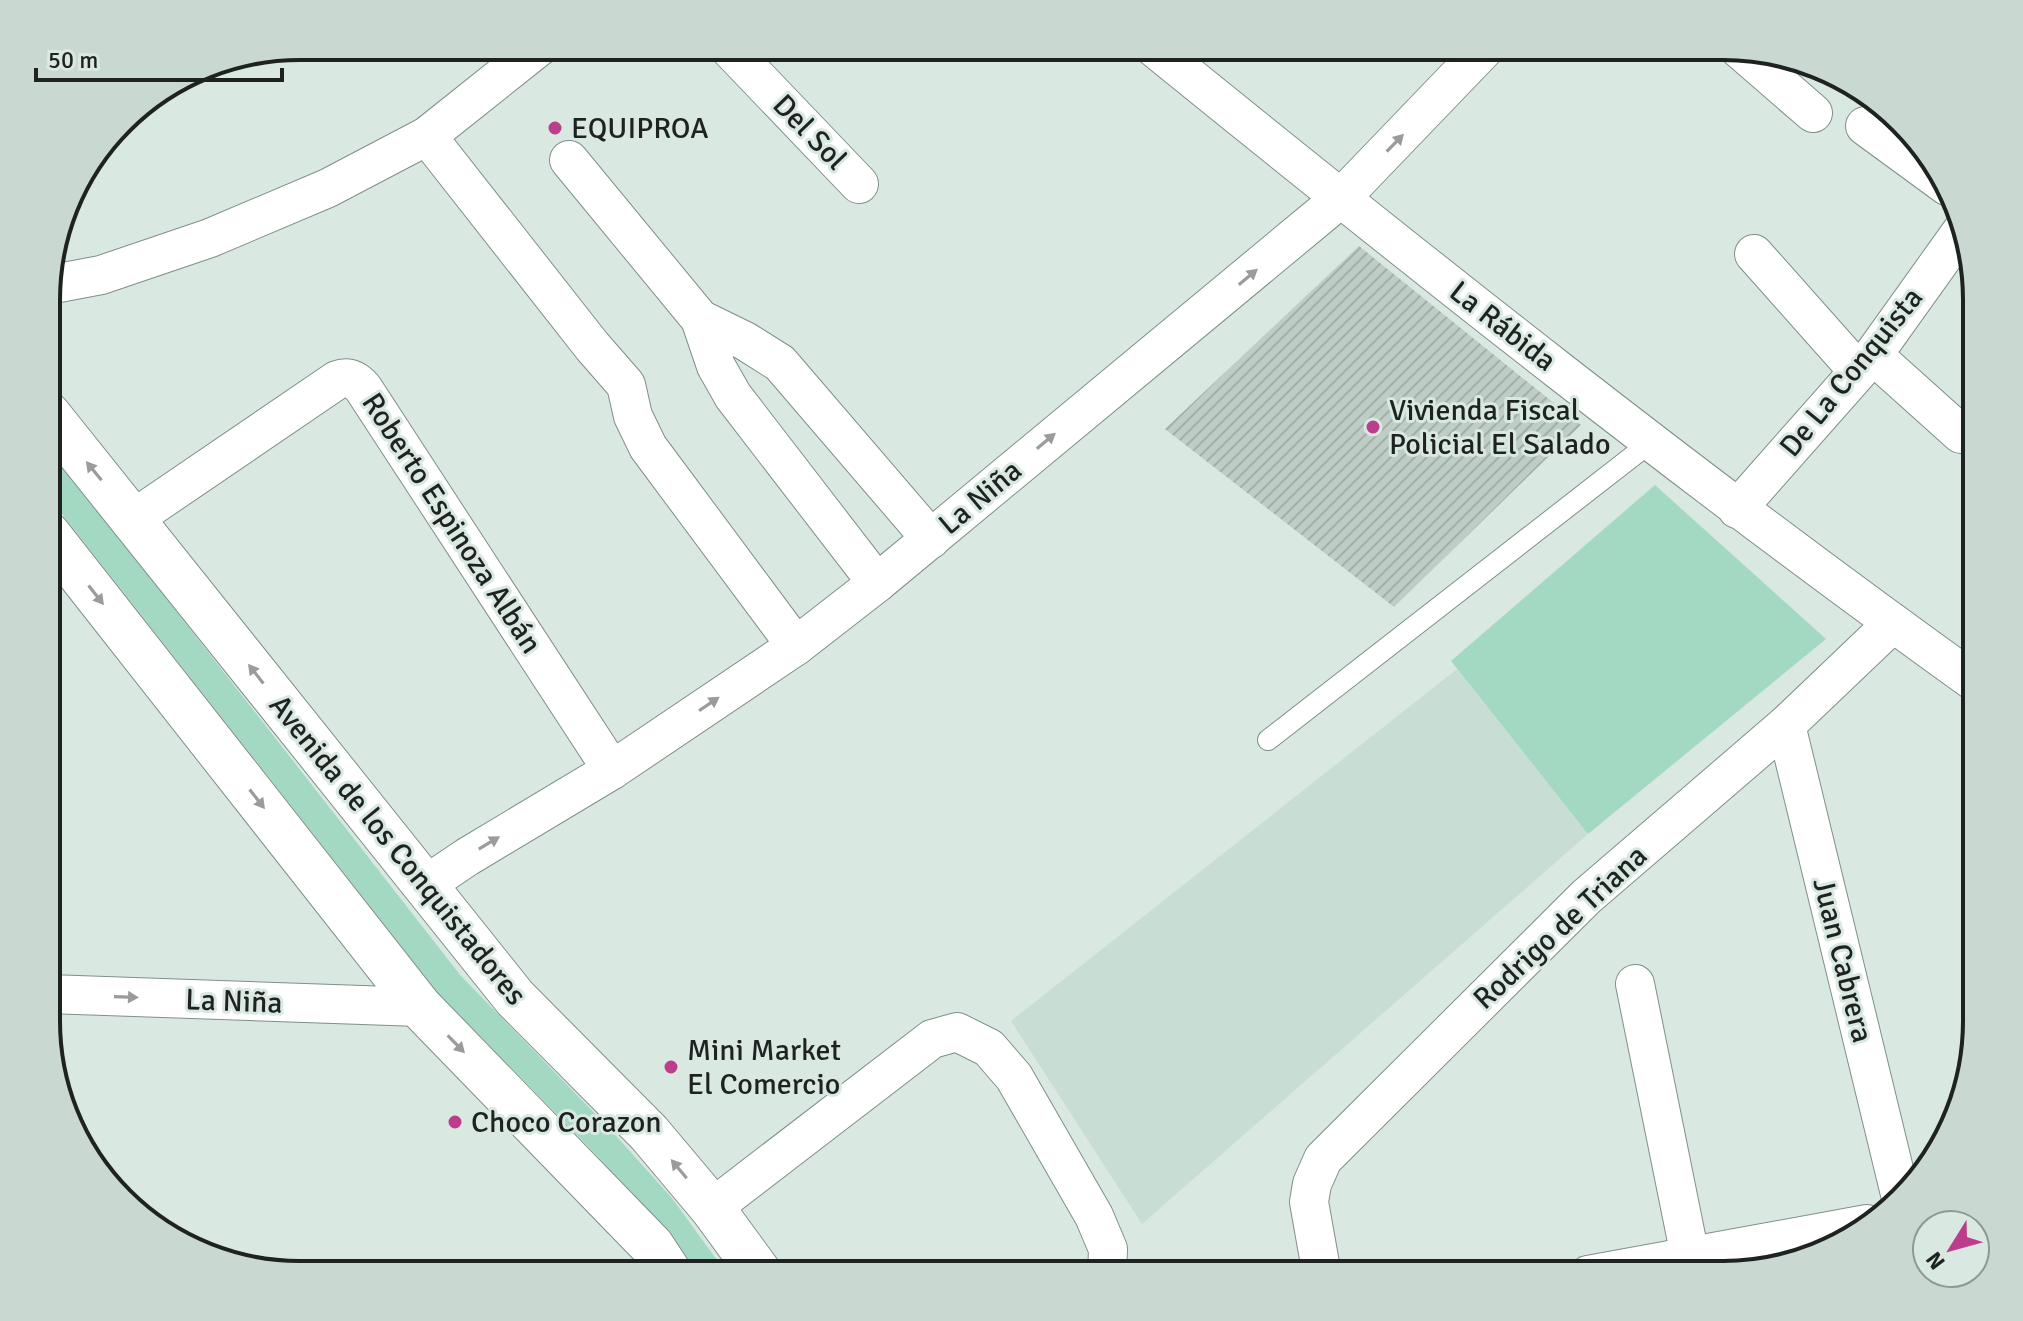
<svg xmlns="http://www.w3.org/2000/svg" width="2023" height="1321" font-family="Signika,sans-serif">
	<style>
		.built { fill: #c8ded4 }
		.grass { fill: #a3d9c2 }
		.building { fill: url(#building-hatch) }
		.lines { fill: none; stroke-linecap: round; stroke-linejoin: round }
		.service-casing { stroke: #818f89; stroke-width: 22 }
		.minor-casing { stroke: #818f89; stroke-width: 40 }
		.secondary-casing { stroke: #818f89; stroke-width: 46 }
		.service { stroke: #fff; stroke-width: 20 }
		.minor { stroke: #fff; stroke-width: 38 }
		.secondary { stroke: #fff; stroke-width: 44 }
		.oneway { fill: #9a9c9b }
		.poi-dot { fill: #bc3d8b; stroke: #d9e8e1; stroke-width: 3 }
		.labels { text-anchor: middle; stroke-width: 6; stroke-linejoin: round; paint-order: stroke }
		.poi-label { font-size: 30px; fill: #1e2321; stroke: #d9e8e1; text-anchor: start }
		.street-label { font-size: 30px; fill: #1e2321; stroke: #d9e8e1 }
		.rim { fill: none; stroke: #1e2321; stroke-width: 4 }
	</style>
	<defs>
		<pattern id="building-hatch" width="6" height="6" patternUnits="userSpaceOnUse" patternTransform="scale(2)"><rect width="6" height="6" fill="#becdc6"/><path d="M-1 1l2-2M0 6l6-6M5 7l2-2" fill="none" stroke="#a3b0aa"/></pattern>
	</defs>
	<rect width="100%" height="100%" fill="#d9e8e1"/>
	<!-- built -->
	<path class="built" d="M1457,669L1588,834L1142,1224L1011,1021Z"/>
	<!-- grass -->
	<g class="grass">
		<path d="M48,447L461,976L609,1128L671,1197L728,1275H698L651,1215L588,1146L439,994L48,496Z"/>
		<path d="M1655,485L1826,639L1588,834L1451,661Z"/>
	</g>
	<!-- building -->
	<path class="building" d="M1359,246L1581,425L1394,607L1165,429Z"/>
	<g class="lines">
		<defs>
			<path id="service" d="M1268,740L1651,442"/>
			<g id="minor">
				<path d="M727,46L859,184"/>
				<path d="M1152,46C1422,265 1694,481 1976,683"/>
				<path d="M1738,48L1813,113"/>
				<path d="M1865,126L1947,186"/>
				<path d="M427,136L592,346L626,385L633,416L648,447L796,646"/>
				<path d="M569,160L700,319L716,366L733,396L877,583"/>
				<path d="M1754,254L1858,371"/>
				<path d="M48,285L101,275L210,238L328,188L427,136L540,46"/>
				<path d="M700,319L745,341L780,363L931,539"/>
				<path d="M1873,355L1961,434"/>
				<path d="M1737,509L1873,355L1961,232"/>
				<path d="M133,519L337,380C348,376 355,379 363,388L612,770"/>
				<path d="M1786,725L1900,1194"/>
				<path d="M424,886L467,857L612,770L796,646L877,583L1340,199L1487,46"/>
				<path d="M1635,984L1690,1256"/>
				<path d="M48,994L420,1007"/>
				<path d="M712,1208L932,1039L957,1032L989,1048L1014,1077L1094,1216L1108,1249L1107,1275"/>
				<path d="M1322,1275L1309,1202L1312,1184L1323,1159L1586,897L1786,725L1893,623"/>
				<path d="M1588,1275L1867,1224"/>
			</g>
			<g id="secondary">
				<path d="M48,414L515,998L649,1133L712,1208L761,1275"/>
				<path d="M48,534L420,1007L652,1246L671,1275"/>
			</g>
		</defs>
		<!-- service casing -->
		<use href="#service" class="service-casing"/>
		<!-- minor casing -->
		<use href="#minor" class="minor-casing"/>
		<!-- secondary casing -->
		<use href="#secondary" class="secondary-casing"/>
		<!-- service -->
		<use href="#service" class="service"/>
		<!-- minor -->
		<use href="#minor" class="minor"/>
		<!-- secondary -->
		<use href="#secondary" class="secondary"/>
	</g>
	<!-- one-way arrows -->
	<defs><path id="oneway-solid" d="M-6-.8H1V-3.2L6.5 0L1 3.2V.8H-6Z" transform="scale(2)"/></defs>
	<g class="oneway">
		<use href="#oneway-solid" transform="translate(1395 143) rotate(-46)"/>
		<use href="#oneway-solid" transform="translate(1248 277) rotate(-40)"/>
		<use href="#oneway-solid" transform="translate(1046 441) rotate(-40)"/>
		<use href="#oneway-solid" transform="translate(94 471) rotate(-129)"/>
		<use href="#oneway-solid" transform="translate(96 595) rotate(52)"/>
		<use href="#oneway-solid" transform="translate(256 674) rotate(-128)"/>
		<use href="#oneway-solid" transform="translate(709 704) rotate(-34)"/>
		<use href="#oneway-solid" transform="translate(257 799) rotate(52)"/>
		<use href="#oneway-solid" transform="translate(489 843) rotate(-31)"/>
		<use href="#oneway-solid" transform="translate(126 997) rotate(2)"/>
		<use href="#oneway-solid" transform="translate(456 1044) rotate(46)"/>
		<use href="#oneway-solid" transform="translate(679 1169) rotate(-130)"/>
	</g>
	<!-- markers -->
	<g class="poi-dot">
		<circle cx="555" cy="128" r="8"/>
		<circle cx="1373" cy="427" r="8"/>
		<circle cx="671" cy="1067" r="8"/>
		<circle cx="455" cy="1122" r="8"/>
	</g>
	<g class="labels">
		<!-- poi labels -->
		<g class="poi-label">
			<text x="571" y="138">EQUIPROA</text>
			<text x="1389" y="420">Vivienda Fiscal<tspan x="1389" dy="34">Policial El Salado</tspan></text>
			<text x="687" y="1060">Mini Market<tspan x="687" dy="34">El Comercio</tspan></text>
			<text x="471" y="1132">Choco Corazon</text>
		</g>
		<!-- street labels -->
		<g class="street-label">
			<text transform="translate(810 132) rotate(46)" y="10">Del Sol</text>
			<text transform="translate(1503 326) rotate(38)" y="10">La Rábida</text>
			<text transform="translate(1851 372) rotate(-51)" y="10">De La Conquista</text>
			<text transform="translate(980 497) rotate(-40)" y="10">La Niña</text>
			<text transform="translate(452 523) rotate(57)" y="10">Roberto Espinoza Albán</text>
			<text transform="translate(398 850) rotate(51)" y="10">Avenida de los Conquistadores</text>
			<text transform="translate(1560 927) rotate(-43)" y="10">Rodrigo de Triana</text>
			<text transform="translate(1843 960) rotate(76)" y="10">Juan Cabrera</text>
			<text transform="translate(234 1001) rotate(2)" y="10">La Niña</text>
		</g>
	</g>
	<!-- crop -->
	<path d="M0 0H2023V1321H0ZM300 60H1723A240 240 0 0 1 1963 300V1021A240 240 0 0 1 1723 1261H300A240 240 0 0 1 60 1021V300A240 240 0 0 1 300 60Z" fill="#cad8d2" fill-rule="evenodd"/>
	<path class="rim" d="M300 60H1723A240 240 0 0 1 1963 300V1021A240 240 0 0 1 1723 1261H300A240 240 0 0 1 60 1021V300A240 240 0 0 1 300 60Z"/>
	<!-- north arrow -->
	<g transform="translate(1951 1249) rotate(233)"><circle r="38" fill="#d9e8e1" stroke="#8e9994" stroke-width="2"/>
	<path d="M0-6L14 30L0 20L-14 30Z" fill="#bc3d8b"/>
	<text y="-12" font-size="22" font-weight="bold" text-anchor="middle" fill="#1e2321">N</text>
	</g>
	<!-- scale -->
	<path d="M36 68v12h246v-12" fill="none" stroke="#1e2321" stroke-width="4"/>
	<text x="48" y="68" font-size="24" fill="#1e2321" stroke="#d9e8e1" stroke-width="6" paint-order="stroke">50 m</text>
</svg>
